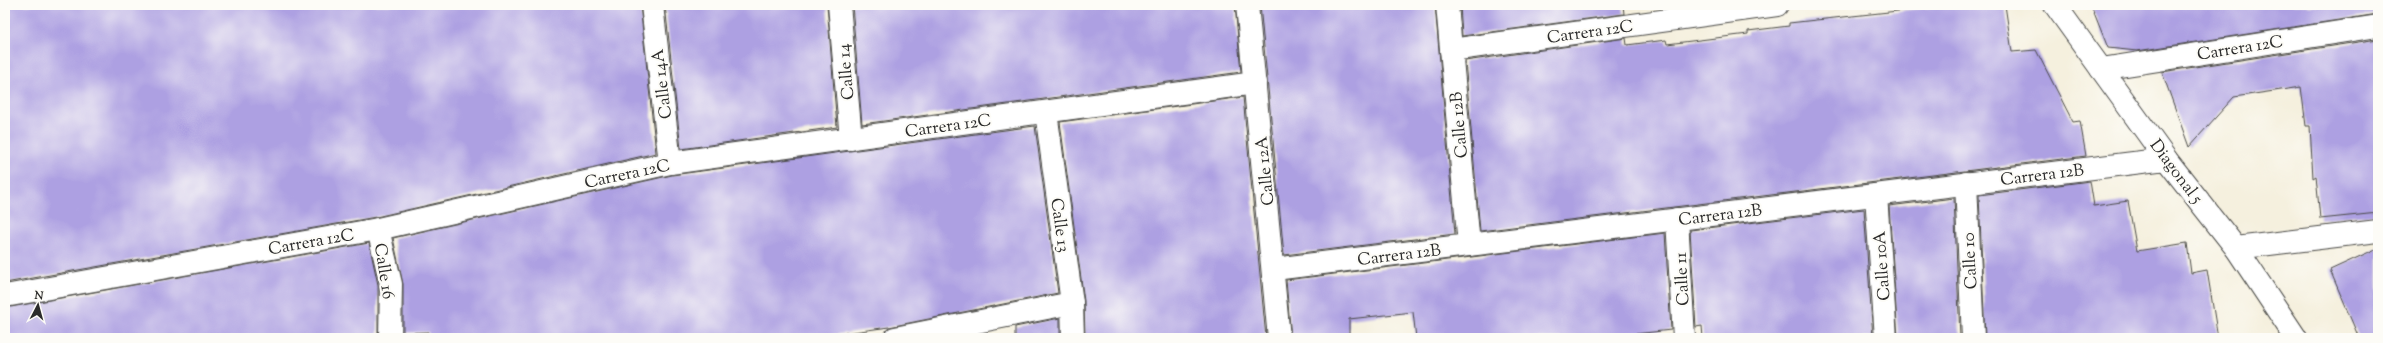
<svg xmlns="http://www.w3.org/2000/svg" width="2383" height="343" font-family="'Sorts Mill Goudy',serif">
	<style>
		.building { fill: #ada0e2 }
		.lines { fill: none; stroke-linecap: round; stroke-linejoin: round }
		.service-casing { stroke: #494946; stroke-width: 24 }
		.minor-casing { stroke: #494946; stroke-width: 24 }
		.service { stroke: #fff; stroke-width: 22 }
		.minor { stroke: #fff; stroke-width: 22 }
		.labels { text-anchor: middle; stroke-width: 4; stroke-linejoin: round; paint-order: stroke }
		.street-label { font-size: 17px; fill: #2b2b2b; stroke: #fdfcf7 }
	</style>
	<rect width="100%" height="100%" fill="#fdfcf7"/>
	<filter id="ink" filterUnits="userSpaceOnUse"><feTurbulence type="fractalNoise" baseFrequency=".025" numOctaves="2"/><feDisplacementMap in="SourceGraphic" scale="8" xChannelSelector="R" yChannelSelector="G"/><feConvolveMatrix kernelMatrix="1 2 1 2 8 2 1 2 1" color-interpolation-filters="sRGB"/></filter>
	<filter id="wash" filterUnits="userSpaceOnUse"><feTurbulence type="fractalNoise" baseFrequency=".012" numOctaves="4" result="noise"/><feDisplacementMap in="SourceGraphic" scale="16" xChannelSelector="R" yChannelSelector="G"/><feGaussianBlur stdDeviation="0.9" result="paint"/><feColorMatrix in="noise" values="0 0 0 0 0 0 0 0 0 0 0 0 0 0 0 0 0 1.4 0 .05"/><feComposite in="paint" operator="in"/></filter>
	<g filter="url(#wash)">
		<rect width="100%" height="100%" fill="#f5f0de"/>
		<g id="blocks">
			<!-- building -->
			<g class="building">
				<path d="M5,5H640L656,153L376,217L5,283Z"/>
				<path d="M665,5H827L837,127L681,149Z"/>
				<path d="M852,5H1235L1241,72L862,124Z"/>
				<path d="M1260,5H1435L1455,234L1284,255Z"/>
				<path d="M1460,5H1623L1624,14L1462,36Z"/>
				<path d="M1952,5H2005L2012,52L2036,50L2073,122L2080,121L2086,156L1480,231L1465,61L1626,38L1627,45L1666,40L1667,44L1748,34V31L1789,26V23Z"/>
				<path d="M2091,5H2378V14L2137,51L2108,48Z"/>
				<path d="M2378,39V213L2320,219L2316,176L2313,178L2310,126H2306L2301,87L2234,97L2189,147L2162,72Z"/>
				<path d="M1243,97L1266,338H1085L1084,301L1060,122Z"/>
				<path d="M1035,126L1058,293L889,327L810,338H428V332L403,333V284L393,238L672,175Z"/>
				<path d="M2090,181L2094,206L2128,201L2137,251L2187,243L2191,273L2207,270L2218,338H1985L1979,195Z"/>
				<path d="M1954,198L1960,338H1898L1889,206Z"/>
				<path d="M1864,209L1873,338H1703L1702,326L1696,327L1690,230Z"/>
				<path d="M1665,233L1671,330L1598,338H1416L1413,312L1349,319V338H1291L1286,280Z"/>
				<path d="M369,243L378,285V335L329,338H5V308Z"/>
				<path d="M2378,248V338H2359L2330,270Z"/>
				<path d="M1060,318V338H1015V327Z"/>
			</g>
		</g>
	</g>
	<g filter="url(#ink)">
		<use href="#blocks" fill-opacity="0" stroke="#494946" stroke-width="1"/>
		<g class="lines">
			<defs>
				<g id="service">
					<path d="M378,229L391,284L390,338"/>
					<path d="M5,296L378,229L670,163L1255,83"/>
				</g>
				<g id="minor">
					<path d="M652,5L670,163"/>
					<path d="M839,5L851,139"/>
					<path d="M1247,5L1279,338"/>
					<path d="M1447,5L1469,245"/>
					<path d="M2055,5L2166,159L2236,248L2296,338"/>
					<path d="M1451,50L1777,5"/>
					<path d="M2101,69L2378,26"/>
					<path d="M1046,112L1072,303L1073,338"/>
					<path d="M1966,183L1973,338"/>
					<path d="M1876,195L1886,338"/>
					<path d="M1677,219L1684,338"/>
					<path d="M2236,248L2378,231"/>
					<path d="M1274,269L2166,159"/>
					<path d="M895,338L1072,303"/>
				</g>
			</defs>
			<!-- service casing -->
			<use href="#service" class="service-casing"/>
			<!-- minor casing -->
			<use href="#minor" class="minor-casing"/>
			<!-- service -->
			<use href="#service" class="service"/>
			<!-- minor -->
			<use href="#minor" class="minor"/>
		</g>
	</g>
	<g class="labels">
		<!-- street labels -->
		<g class="street-label">
			<text transform="translate(1590 31) rotate(-8)" y="6">Carrera 12C</text>
			<text transform="translate(2240 47) rotate(-9)" y="6">Carrera 12C</text>
			<text transform="translate(845 72) rotate(-95)" y="6">Calle 14</text>
			<text transform="translate(661 84) rotate(-97)" y="6">Calle 14A</text>
			<text transform="translate(948 125) rotate(-8)" y="6">Carrera 12C</text>
			<text transform="translate(1458 125) rotate(-95)" y="6">Calle 12B</text>
			<text transform="translate(1264 171) rotate(-96)" y="6">Calle 12A</text>
			<text transform="translate(2177 171) rotate(53)" y="6">Diagonal 5</text>
			<text transform="translate(627 173) rotate(-12)" y="6">Carrera 12C</text>
			<text transform="translate(2042 174) rotate(-7)" y="6">Carrera 12B</text>
			<text transform="translate(1720 214) rotate(-7)" y="6">Carrera 12B</text>
			<text transform="translate(1061 225) rotate(82)" y="6">Calle 13</text>
			<text transform="translate(311 241) rotate(-10)" y="6">Carrera 12C</text>
			<text transform="translate(1399 254) rotate(-7)" y="6">Carrera 12B</text>
			<text transform="translate(1969 261) rotate(-93)" y="6">Calle 10</text>
			<text transform="translate(1881 266) rotate(-94)" y="6">Calle 10A</text>
			<text transform="translate(385 271) rotate(81)" y="6">Calle 16</text>
			<text transform="translate(1681 279) rotate(-93)" y="6">Calle 11</text>
		</g>
	</g>
	<!-- margin -->
	<rect width="2383" height="343" fill="none" stroke="#fdfcf7" stroke-width="20"/>
	<!-- north arrow -->
	<g transform="translate(38 305) rotate(6)" stroke="#fdfcf7" stroke-width="3" paint-order="stroke">
	<path d="M0-3L7 15L0 10L-7 15Z" fill="#2b2b2b"/>
	<text y="-6" font-size="11" font-weight="bold" text-anchor="middle" fill="#2b2b2b">N</text>
	</g>
</svg>
